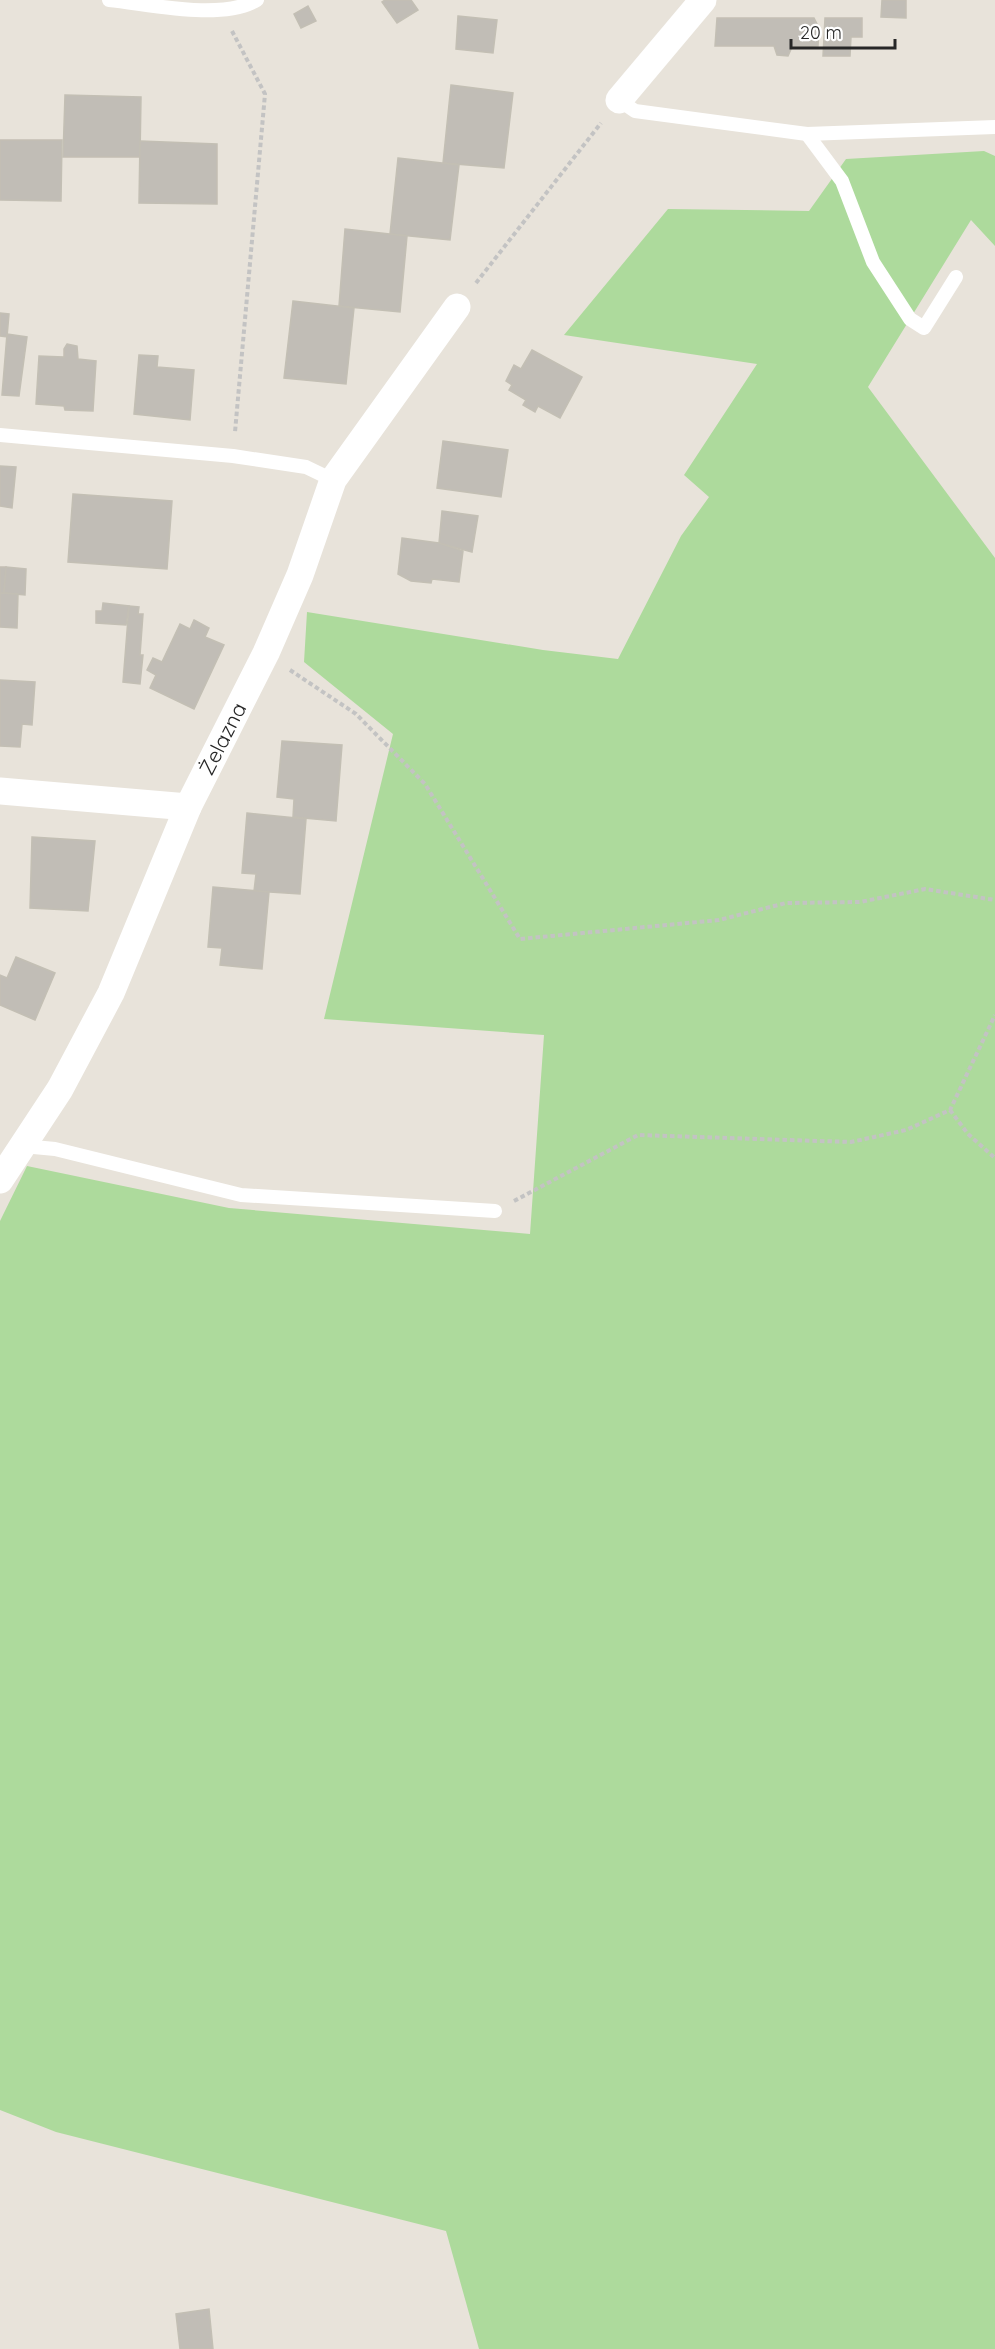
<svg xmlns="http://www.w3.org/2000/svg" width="995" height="2349" font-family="Quicksand,sans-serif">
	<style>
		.green { fill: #adda9c }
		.building { fill: #c1bdb6; stroke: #c3bfb4; stroke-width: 1.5 }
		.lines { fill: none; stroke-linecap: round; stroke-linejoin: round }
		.path { stroke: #c3c3c3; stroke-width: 4; stroke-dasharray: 4.5 3; stroke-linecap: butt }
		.lane { stroke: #fff; stroke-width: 14 }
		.street { stroke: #fff; stroke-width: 27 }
		.labels { text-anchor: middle; stroke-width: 5; stroke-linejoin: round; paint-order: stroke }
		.street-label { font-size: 21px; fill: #272727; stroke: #fff }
	</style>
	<rect width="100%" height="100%" fill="#e8e3da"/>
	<!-- green -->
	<path class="green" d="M984,151L995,156V246L971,220L868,387L995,558V2349H479L446,2231L56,2132L0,2110V1221L27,1166L229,1208L530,1234L544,1035L324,1019L393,734L304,662L307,612L543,650L618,659L681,536L709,497L684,475L757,364L564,335L668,209L809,211L846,159Z"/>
	<!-- building -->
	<g class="building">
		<path d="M385,0H411L418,10L397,23L382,2Z"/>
		<path d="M882,0H906V18L881,17Z"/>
		<path d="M308,6L316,21L301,28L294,14Z"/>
		<path d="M458,16L497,20L493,53L456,49Z"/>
		<path d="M717,18H814L819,28L818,46L792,47L788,56L777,55L774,46H715Z"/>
		<path d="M825,18H862V37H851L850,56H823Z"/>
		<path d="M451,85L513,93L504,168L443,163Z"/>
		<path d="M65,95L141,97L140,157H63Z"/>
		<path d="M0,140H62L61,201L0,200Z"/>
		<path d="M140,141L217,144V204L139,203Z"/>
		<path d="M398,158L459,165L450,240L390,234Z"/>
		<path d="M345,229L407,236L400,312L339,306Z"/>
		<path d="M293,301L354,308L346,384L284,378Z"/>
		<path d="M0,313L9,314L7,337L0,336Z"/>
		<path d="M7,334L27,337L19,396L2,395Z"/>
		<path d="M67,344L77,346L78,359L96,361L93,411L65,410L64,406L36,404L39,356L64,357V349Z"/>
		<path d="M532,350L582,377L560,418L538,406L535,412L523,405L526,400L509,390L512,385L506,381L514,365L521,369Z"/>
		<path d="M139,355L158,356L157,367L194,370L190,420L134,414Z"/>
		<path d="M443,441L508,450L501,497L437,488Z"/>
		<path d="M0,466L16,467L12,508L0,506Z"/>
		<path d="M73,494L172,501L167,569L68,562Z"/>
		<path d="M442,511L478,516L472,552L439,543Z"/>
		<path d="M402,538L439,543L463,551L459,582L432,579L431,583L411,581L398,574Z"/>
		<path d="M0,567H6L4,593H0Z"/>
		<path d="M6,567L26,569L25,595L4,593Z"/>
		<path d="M0,593L18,594L17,628L0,627Z"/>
		<path d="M103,603L129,606L126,625L96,623V611H102Z"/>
		<path d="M129,606L139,607L138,614H143L140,655H143L140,684L123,682Z"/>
		<path d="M194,620L209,628L205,637L224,645L194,709L150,688L156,675L147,670L153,658L162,662L180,624L190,629Z"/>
		<path d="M0,680L35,682L32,725L22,724L20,747L0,746Z"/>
		<path d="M282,741L342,745L336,821L293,817L294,799L277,797Z"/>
		<path d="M247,813L306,819L300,894L254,891L256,874L242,873Z"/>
		<path d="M32,837L95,841L88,911L30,908Z"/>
		<path d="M213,887L269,892L262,969L220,965L222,948L208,947Z"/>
		<path d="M16,957L55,973L35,1020L0,1005V975L7,978Z"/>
		<path d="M209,2309L213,2349H180L176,2314Z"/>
	</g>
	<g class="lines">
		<!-- path -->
		<g class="path">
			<path d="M232,31L265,94L235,432"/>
			<path d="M476,283L601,123"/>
			<path d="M290,670L356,714L425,784L520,939L719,920L786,903L860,902L925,889L995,900"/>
			<path d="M950,1110L968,1134L995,1158"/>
			<path d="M514,1201L638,1135L851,1142L906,1130L950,1110L995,1015"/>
		</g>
		<!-- lane -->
		<g class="lane">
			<path d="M109,0C150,4 220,21 257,0"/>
			<path d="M619,100L635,111L807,134L995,127"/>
			<path d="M807,134L842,181L873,262L910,319L924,328L956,277"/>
			<path d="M0,435L233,456L306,467L333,480"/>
			<path d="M23,1146L55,1149L241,1195L495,1211"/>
		</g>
		<!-- street -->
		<g class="street">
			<path d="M619,100L703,0"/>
			<path d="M0,791L188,807"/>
			<path d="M0,1180L60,1089L111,993L188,807L266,653L300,575L333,480L457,307"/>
		</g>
	</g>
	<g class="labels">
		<!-- street labels -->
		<g class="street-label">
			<text transform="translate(223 739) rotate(-63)" y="7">Żelazna</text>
		</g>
	</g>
	<!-- scale -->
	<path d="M791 39v9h104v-9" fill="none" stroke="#272727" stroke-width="3"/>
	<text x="800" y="39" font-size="18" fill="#272727" stroke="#ffffff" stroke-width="4.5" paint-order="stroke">20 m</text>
</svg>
